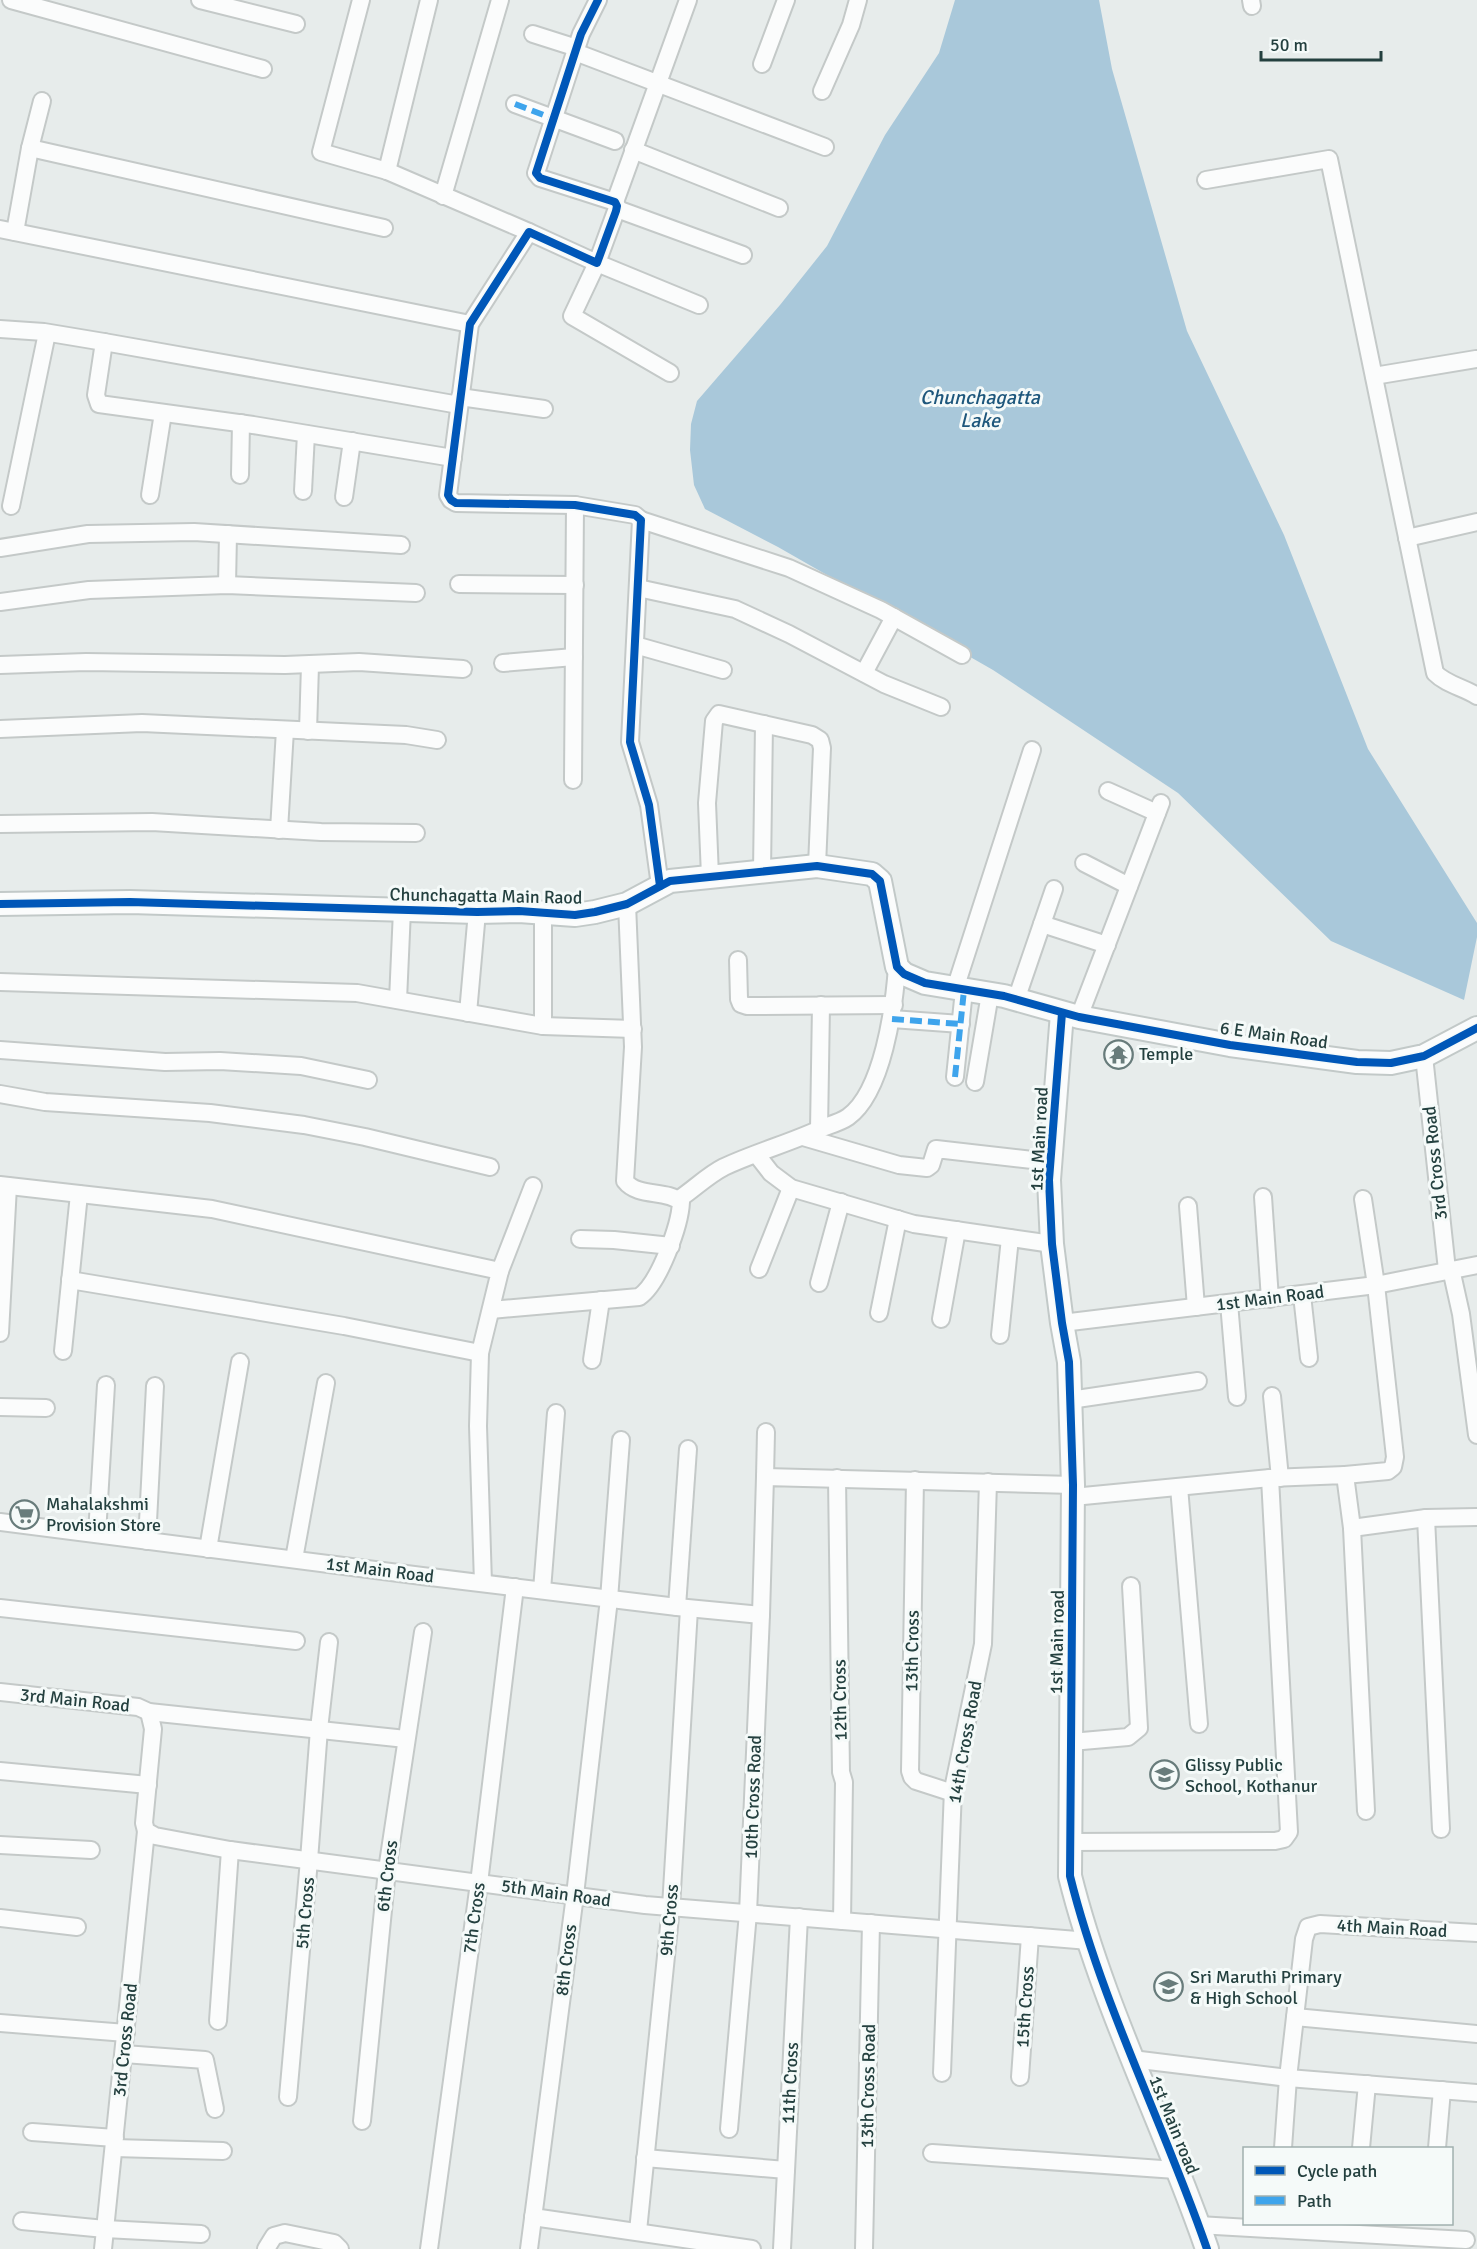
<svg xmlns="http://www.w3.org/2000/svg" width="1477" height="2249" font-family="Signika,sans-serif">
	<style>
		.water { fill: #a9c8da }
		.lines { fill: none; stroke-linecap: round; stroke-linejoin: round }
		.street-casing { stroke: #c4c9c8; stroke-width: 20 }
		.secondary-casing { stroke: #c2c9c8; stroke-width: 26 }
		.street { stroke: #fbfcfc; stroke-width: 16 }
		.secondary { stroke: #fbfcfc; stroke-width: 22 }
		.quiet { stroke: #3ea4ec; stroke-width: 6; stroke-dasharray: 12 6; stroke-linecap: butt }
		.cycleway-casing { stroke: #f5faf9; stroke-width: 11 }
		.cycleway { stroke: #0057b8; stroke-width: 8 }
		.labels { text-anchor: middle; stroke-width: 6; stroke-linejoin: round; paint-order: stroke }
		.street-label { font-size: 18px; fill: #24403f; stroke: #f5faf9 }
		.poi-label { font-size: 18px; fill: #24403f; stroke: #f5faf9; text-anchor: start }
		.water-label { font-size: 20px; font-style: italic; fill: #1e577c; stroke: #f5faf9 }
	</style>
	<rect width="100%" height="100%" fill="#e7eceb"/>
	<!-- water -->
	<path class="water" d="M955,0H1099L1112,69L1187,331L1284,535L1368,749L1477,923V937L1464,1000L1331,941L1178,793L993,670L778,547L705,509L694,485L690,450L691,424L697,401L780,305L827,246L885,135L939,53Z"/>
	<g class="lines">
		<defs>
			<g id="street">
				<path d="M11,0L263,69"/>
				<path d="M200,0L296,24"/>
				<path d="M361,0L321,152L387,171L529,232"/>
				<path d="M598,0L581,34L536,173L540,178L615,202L617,206L616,211L597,263L529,232L470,324L448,495L451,500L456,503L575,505L635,515L641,520L630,742L649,805L660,886"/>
				<path d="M1251,0L1252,6"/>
				<path d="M533,34L577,48"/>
				<path d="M575,52L825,147"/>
				<path d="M762,64L786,0"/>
				<path d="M822,91L851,25L858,0"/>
				<path d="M515,104L615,141"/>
				<path d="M30,148L384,228"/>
				<path d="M633,150L779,208"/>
				<path d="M387,171L429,0"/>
				<path d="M1206,180L1329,159L1435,673C1447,685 1463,687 1477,696"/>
				<path d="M443,196L500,0"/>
				<path d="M615,202L688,0"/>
				<path d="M617,209L743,255"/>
				<path d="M0,229L470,324"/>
				<path d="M15,232L30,148L42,101"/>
				<path d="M0,329L44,332L104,342L459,405"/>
				<path d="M104,342L96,395L99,404L253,425L453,458"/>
				<path d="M670,373L572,316L597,263L699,305"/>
				<path d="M1374,376L1476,359"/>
				<path d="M460,397L544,409"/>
				<path d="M240,475L241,423"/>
				<path d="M303,491L306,434"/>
				<path d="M150,495L163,413"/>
				<path d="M344,497L352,441"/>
				<path d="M11,506L47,333"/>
				<path d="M641,520L789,568L881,610L962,655"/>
				<path d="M1407,538L1477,522"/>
				<path d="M0,548L88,534L194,532L401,545"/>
				<path d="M459,584L575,585"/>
				<path d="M227,585L228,534"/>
				<path d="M638,588L735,609L789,634L884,684L941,707"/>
				<path d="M0,602L89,590L227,585L416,593"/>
				<path d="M635,645L723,670"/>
				<path d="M503,663L574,657"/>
				<path d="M0,665L86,662L285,665L359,662L463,669"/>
				<path d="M864,673L894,617"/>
				<path d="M0,729L142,723L406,735L437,740"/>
				<path d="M308,731L310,665"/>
				<path d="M573,780L575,505"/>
				<path d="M1108,791L1157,813"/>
				<path d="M0,824L152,822L321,832L416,833"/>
				<path d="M279,830L285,730"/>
				<path d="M1084,863L1129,886"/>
				<path d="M762,871L764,724"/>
				<path d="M710,876L707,803L714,721L719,714L812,735L820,740L822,748L817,866"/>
				<path d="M543,912V1026"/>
				<path d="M1042,924L1107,945"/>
				<path d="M738,960L739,999L741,1004L747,1006L894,1005"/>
				<path d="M0,982L357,993L543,1026L633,1029"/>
				<path d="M955,989L1032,750"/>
				<path d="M398,1000L402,910"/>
				<path d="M1016,1000L1054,889"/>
				<path d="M468,1013L477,912"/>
				<path d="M1079,1017L1161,803"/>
				<path d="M892,1019L961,1024"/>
				<path d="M0,1050L165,1062L220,1061L301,1066L368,1080"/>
				<path d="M1424,1056L1447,1270"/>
				<path d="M955,1077L964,990"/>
				<path d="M975,1082L990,994"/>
				<path d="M0,1094L45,1102L210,1113L304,1125L365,1137L490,1167"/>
				<path d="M819,1130L821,1005"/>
				<path d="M803,1137L899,1165L927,1168L931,1165L936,1149L1050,1162"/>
				<path d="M757,1155L771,1173L791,1188L914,1224L1052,1244"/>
				<path d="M0,1185L212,1209L500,1271L480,1353L478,1426L483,1583"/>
				<path d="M1263,1197L1270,1299"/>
				<path d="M679,1199C694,1189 708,1175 724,1167C756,1152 790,1143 822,1128C830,1125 841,1122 848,1117C883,1092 894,1008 897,967"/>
				<path d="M1188,1206L1196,1307"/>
				<path d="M580,1239L614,1240L671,1246"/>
				<path d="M759,1269L791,1188"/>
				<path d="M1451,1269L1461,1314L1477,1435"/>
				<path d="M500,1271L533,1186"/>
				<path d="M70,1280L344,1326L480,1353"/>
				<path d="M819,1283L841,1202"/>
				<path d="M1302,1295L1309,1358"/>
				<path d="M1229,1303L1237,1397"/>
				<path d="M491,1310L639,1297C659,1284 680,1225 681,1202C666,1189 638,1198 625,1181L633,1047L627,904"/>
				<path d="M879,1313L898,1219"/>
				<path d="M941,1319L957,1230"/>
				<path d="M1062,1323L1376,1285L1477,1265"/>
				<path d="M0,1333L8,1186"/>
				<path d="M1000,1335L1010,1238"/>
				<path d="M63,1351L79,1194"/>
				<path d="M592,1360L601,1300"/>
				<path d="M1272,1396L1280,1478"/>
				<path d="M1070,1400L1198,1381"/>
				<path d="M0,1407L46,1408"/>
				<path d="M1345,1475L1388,1471L1393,1467L1395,1457L1376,1285L1363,1199"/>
				<path d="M765,1477L766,1432"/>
				<path d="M837,1478L841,1772L844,1782L842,1921"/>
				<path d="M915,1480L910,1771L912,1777L916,1781L953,1793"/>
				<path d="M1179,1487L1199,1724"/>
				<path d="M1073,1497L1270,1478L1345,1475L1352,1528L1426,1518L1477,1517"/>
				<path d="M1426,1518L1441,1829"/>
				<path d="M0,1522L422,1576L677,1607L761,1615"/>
				<path d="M1352,1528L1366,1811"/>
				<path d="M97,1534L106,1385"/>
				<path d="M147,1541L155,1386"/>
				<path d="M208,1549L240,1362"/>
				<path d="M294,1559L326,1383"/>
				<path d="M542,1590L556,1413"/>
				<path d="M677,1607L688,1449"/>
				<path d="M0,1608L296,1641"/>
				<path d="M0,1692L138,1707L149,1712L406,1739"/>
				<path d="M149,1712L153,1729L144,1823L146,1831L155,1836L230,1850L645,1905L1089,1941"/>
				<path d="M1071,1742L1128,1737L1139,1728L1131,1586"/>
				<path d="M0,1771L148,1785"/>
				<path d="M1070,1842L1275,1841L1284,1839L1289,1832L1270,1478"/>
				<path d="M0,1845L91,1850"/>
				<path d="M0,1918L77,1927"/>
				<path d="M1295,2017L1477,2034"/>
				<path d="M218,2021L230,1850"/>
				<path d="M0,2023L126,2033"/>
				<path d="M124,2054L205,2060L215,2109"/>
				<path d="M1132,2059L1288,2078L1477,2093"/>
				<path d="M942,2073L953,1789L983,1644L988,1482"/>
				<path d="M1020,2077L1030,1936"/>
				<path d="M288,2097L309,1860L319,1729L329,1642"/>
				<path d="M362,2121L387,1870L423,1632"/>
				<path d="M729,2129L748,1913L761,1615L765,1477L1073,1485"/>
				<path d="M32,2132L115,2138"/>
				<path d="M114,2148L223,2151"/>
				<path d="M1283,2148L1288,2078L1304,1939L1308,1927L1320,1924L1477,1933"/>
				<path d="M1361,2148L1367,2084"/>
				<path d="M1437,2148L1442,2090"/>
				<path d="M932,2153L1176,2170"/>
				<path d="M645,2158L786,2170"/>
				<path d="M533,2217L752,2249"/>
				<path d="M22,2221L105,2229L201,2234"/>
				<path d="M1198,2225L1466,2240"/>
				<path d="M638,2231L671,1907L689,1609"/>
				<path d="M103,2249L146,1831"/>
				<path d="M266,2249L274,2236L285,2233L334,2243L340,2249"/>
				<path d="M429,2249L479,1883L515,1587"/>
				<path d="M529,2249L575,1895L609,1599L621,1440"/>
				<path d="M782,2249L799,1917"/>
				<path d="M864,2249L871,1923"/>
			</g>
			<g id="secondary">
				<path d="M0,904L130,902L477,912L519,911L575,915L595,912L627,904L670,881L817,866L872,874L880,881L897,967L904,974L925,983L1004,996L1079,1017L1230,1045L1357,1062L1391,1063L1424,1056L1477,1028"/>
				<path d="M1062,1013L1049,1180L1052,1244L1062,1323L1069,1362L1073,1485L1070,1876C1102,2005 1164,2124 1207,2249"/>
			</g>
		</defs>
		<!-- street casing -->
		<use href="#street" class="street-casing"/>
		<!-- secondary casing -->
		<use href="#secondary" class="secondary-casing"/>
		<!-- street -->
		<use href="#street" class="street"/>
		<!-- secondary -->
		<use href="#secondary" class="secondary"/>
		<!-- quiet -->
		<g class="quiet">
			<path d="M515,104L554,119"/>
			<path d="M892,1019L961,1024"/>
			<path d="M955,1077L964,990"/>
		</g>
		<defs>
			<g id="cycleway">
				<path d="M598,0L581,34L536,173L540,178L615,202L617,206L616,211L597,263L529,232L470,324L448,495L451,500L456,503L575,505L635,515L641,520L630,742L649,805L660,886"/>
				<path d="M0,904L130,902L477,912L519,911L575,915L595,912L627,904L670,881L817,866L872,874L880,881L897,967L904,974L925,983L1004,996L1079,1017L1230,1045L1357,1062L1391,1063L1424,1056L1477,1028"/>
				<path d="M1062,1013L1049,1180L1052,1244L1062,1323L1069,1362L1073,1485L1070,1876C1102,2005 1164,2124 1207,2249"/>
			</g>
		</defs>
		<!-- cycleway casing -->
		<use href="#cycleway" class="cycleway-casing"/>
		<!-- cycleway -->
		<use href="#cycleway" class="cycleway"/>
	</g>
	<!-- icons -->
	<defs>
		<symbol id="temple-ring" viewBox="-11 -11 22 22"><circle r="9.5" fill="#f5faf9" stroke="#687c7b" stroke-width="1.5"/><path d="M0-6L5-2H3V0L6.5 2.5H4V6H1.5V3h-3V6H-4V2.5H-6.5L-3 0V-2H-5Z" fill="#687c7b"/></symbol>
		<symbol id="supermarket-ring" viewBox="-11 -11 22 22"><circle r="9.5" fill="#f5faf9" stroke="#687c7b" stroke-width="1.5"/><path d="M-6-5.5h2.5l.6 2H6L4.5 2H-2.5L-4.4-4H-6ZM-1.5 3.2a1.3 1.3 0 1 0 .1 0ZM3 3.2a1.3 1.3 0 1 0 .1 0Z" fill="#687c7b"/></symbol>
		<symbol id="school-ring" viewBox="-11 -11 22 22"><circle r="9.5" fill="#f5faf9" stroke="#687c7b" stroke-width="1.5"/><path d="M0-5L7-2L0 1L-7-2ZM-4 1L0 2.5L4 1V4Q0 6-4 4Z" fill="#687c7b"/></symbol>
	</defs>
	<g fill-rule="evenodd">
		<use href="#temple-ring" x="1102" y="1038" width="33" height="33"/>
		<use href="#supermarket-ring" x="8" y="1498" width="33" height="33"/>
		<use href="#school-ring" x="1148" y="1758" width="33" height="33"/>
		<use href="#school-ring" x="1152" y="1970" width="33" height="33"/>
	</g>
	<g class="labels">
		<!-- street labels -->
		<g class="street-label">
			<text transform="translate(486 896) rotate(1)" y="6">Chunchagatta Main Raod</text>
			<text transform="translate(1274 1035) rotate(8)" y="6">6 E Main Road</text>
			<text transform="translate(1039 1139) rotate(-87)" y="6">1st Main road</text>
			<text transform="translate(1435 1163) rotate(-96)" y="6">3rd Cross Road</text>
			<text transform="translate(1270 1298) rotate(-7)" y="6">1st Main Road</text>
			<text transform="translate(380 1570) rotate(7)" y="6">1st Main Road</text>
			<text transform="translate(1057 1642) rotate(-89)" y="6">1st Main road</text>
			<text transform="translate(912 1651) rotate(-89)" y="6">13th Cross</text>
			<text transform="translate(75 1700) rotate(6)" y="6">3rd Main Road</text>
			<text transform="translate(840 1700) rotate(-91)" y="6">12th Cross</text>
			<text transform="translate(965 1742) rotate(-80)" y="6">14th Cross Road</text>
			<text transform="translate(753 1797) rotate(-88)" y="6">10th Cross Road</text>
			<text transform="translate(387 1876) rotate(-83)" y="6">6th Cross</text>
			<text transform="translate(556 1893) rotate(8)" y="6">5th Main Road</text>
			<text transform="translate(305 1913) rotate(-85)" y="6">5th Cross</text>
			<text transform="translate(474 1918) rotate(-82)" y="6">7th Cross</text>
			<text transform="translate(669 1920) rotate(-85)" y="6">9th Cross</text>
			<text transform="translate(1392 1928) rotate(3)" y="6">4th Main Road</text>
			<text transform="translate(566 1960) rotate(-83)" y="6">8th Cross</text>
			<text transform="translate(1025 2007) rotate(-86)" y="6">15th Cross</text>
			<text transform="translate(125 2040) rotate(-84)" y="6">3rd Cross Road</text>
			<text transform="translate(790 2083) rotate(-87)" y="6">11th Cross</text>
			<text transform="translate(868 2086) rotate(-89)" y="6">13th Cross Road</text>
			<text transform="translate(1174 2125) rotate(68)" y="6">1st Main road</text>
		</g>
		<!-- poi labels -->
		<g class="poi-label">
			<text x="1139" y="1060">Temple</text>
			<text x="46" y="1510">Mahalakshmi<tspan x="46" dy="21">Provision Store</tspan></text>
			<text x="1185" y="1771">Glissy Public<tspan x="1185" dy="21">School, Kothanur</tspan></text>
			<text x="1190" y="1983">Sri Maruthi Primary<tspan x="1190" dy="21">&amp; High School</tspan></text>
		</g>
		<!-- water labels -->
		<g class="water-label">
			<text x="980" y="404">Chunchagatta<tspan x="980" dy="23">Lake</tspan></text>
		</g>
	</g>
	<!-- legend -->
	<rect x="1243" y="2147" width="210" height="78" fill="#f5faf9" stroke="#a1b0af" stroke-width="1.5"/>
	<rect x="1255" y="2166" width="30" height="9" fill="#0057b8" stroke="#a1b0af" stroke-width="1.5"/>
	<text x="1297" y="2177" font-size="18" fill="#24403f">Cycle path</text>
	<rect x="1255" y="2196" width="30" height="9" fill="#3ea4ec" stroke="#a1b0af" stroke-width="1.5"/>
	<text x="1297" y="2207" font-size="18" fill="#24403f">Path</text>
	<!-- scale -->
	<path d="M1261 51v9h120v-9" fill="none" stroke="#24403f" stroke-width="3"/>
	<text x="1270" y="51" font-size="18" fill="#24403f" stroke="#f5faf9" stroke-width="4.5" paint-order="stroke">50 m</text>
</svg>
